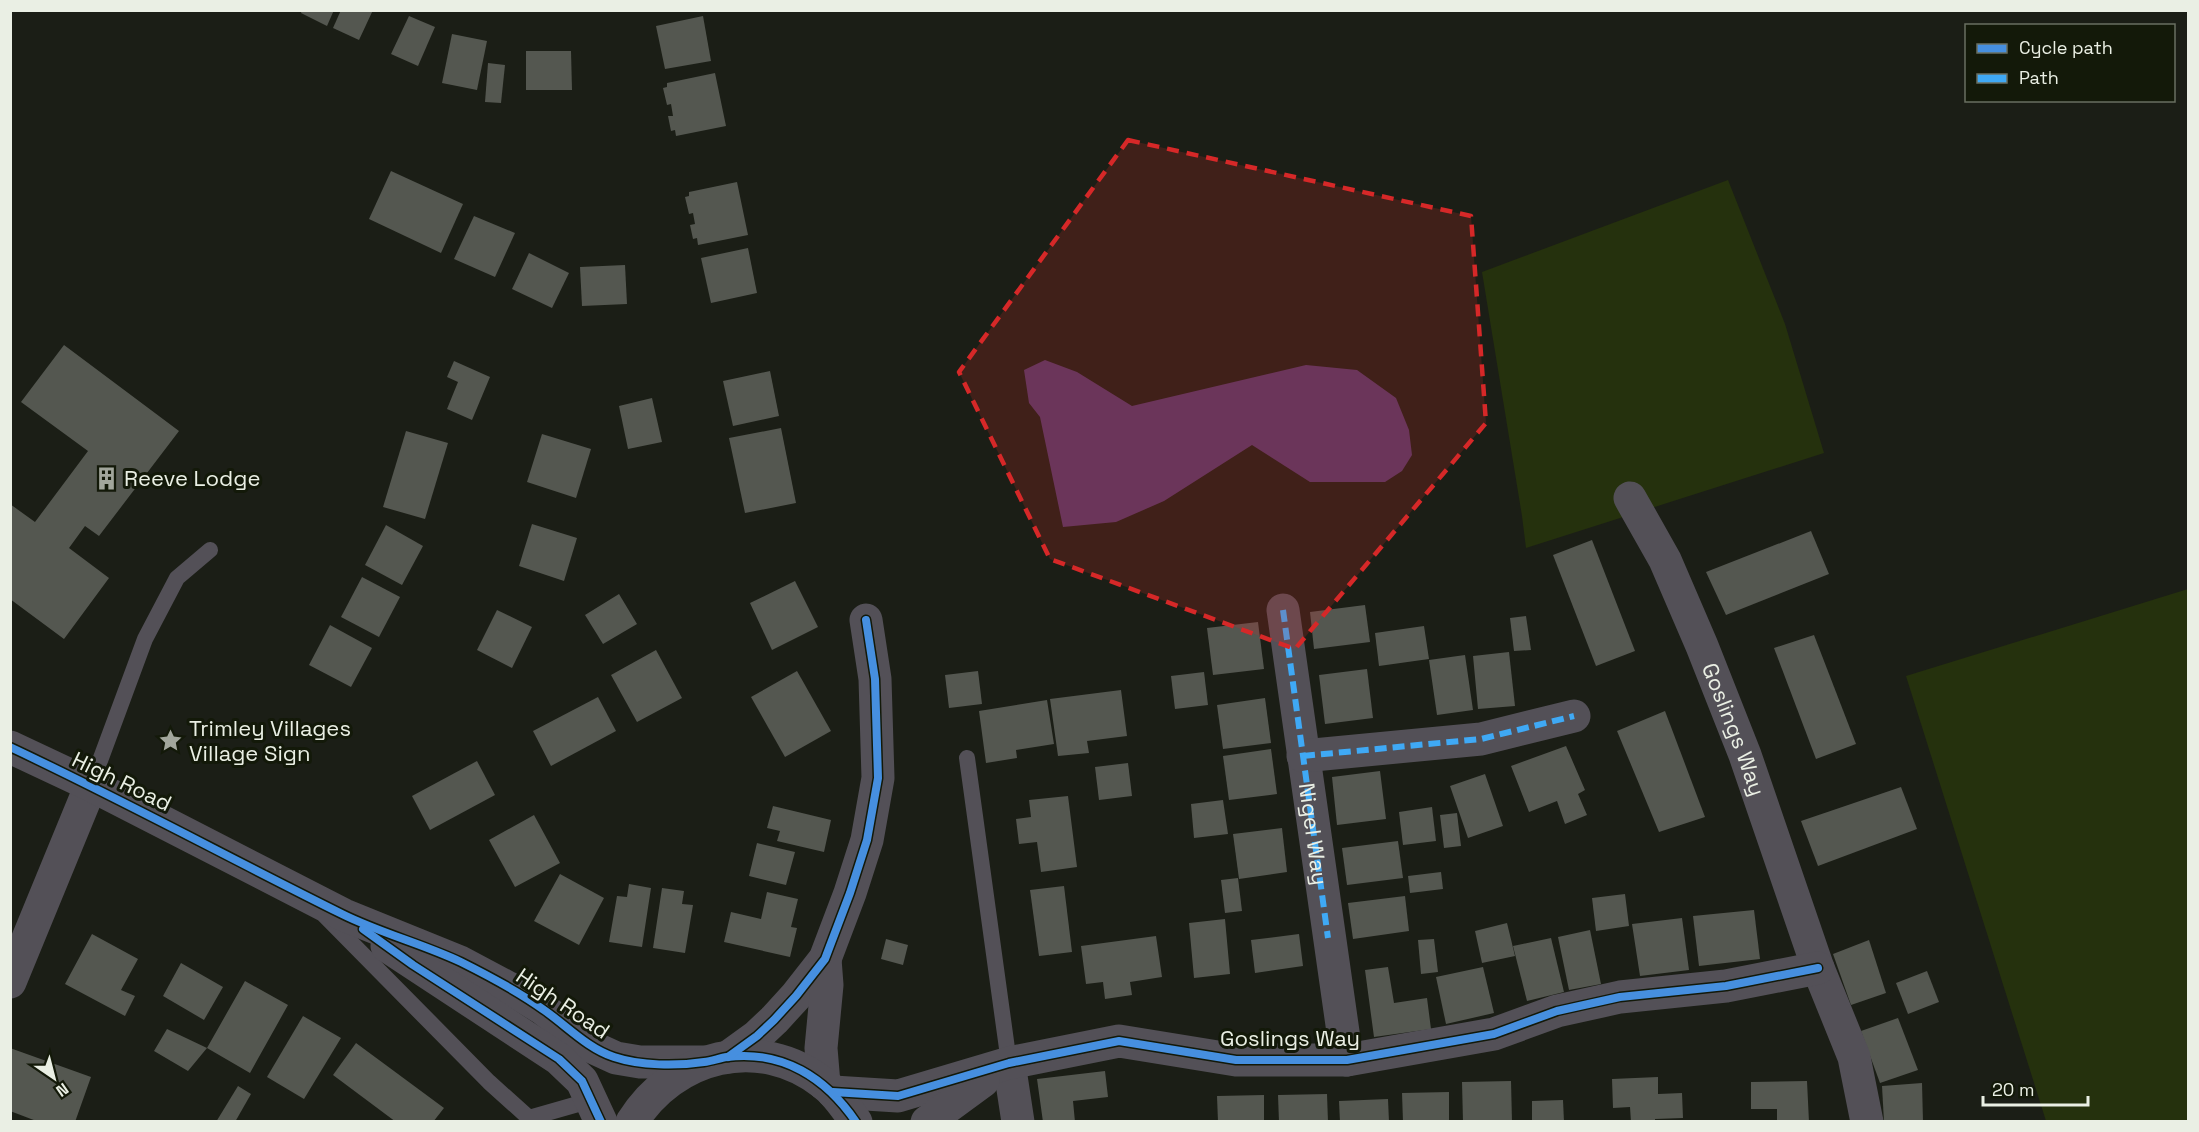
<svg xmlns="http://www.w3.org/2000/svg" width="2199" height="1132" font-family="'Space Grotesk',sans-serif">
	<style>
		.green { fill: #25310d }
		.water { fill: #513967 }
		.building { fill: #545750 }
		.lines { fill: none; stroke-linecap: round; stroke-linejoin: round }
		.service { stroke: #535057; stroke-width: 16 }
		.minor { stroke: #535057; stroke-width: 33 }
		.tertiary { stroke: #535057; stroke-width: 33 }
		.quiet { stroke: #3fa9f5; stroke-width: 6; stroke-dasharray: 12 6; stroke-linecap: butt }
		.cycleway-casing { stroke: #131909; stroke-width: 11 }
		.cycleway { stroke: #468fdf; stroke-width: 8 }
		.marked { fill: #d62828; fill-opacity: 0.2; stroke: #d62828; stroke-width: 4.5; stroke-dasharray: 12 8; stroke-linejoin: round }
		.labels { text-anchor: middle; stroke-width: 6; stroke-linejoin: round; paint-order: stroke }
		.poi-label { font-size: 22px; fill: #eaefe4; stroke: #131909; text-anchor: start }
		.street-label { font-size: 22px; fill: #eaefe4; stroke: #131909 }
	</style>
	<rect width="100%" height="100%" fill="#1b1e16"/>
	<!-- green -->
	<g class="green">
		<path d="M1728,180L1785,324L1824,453L1526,548L1522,516L1482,272Z"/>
		<path d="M2188,589V1121H2046L1906,676Z"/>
	</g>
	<!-- water -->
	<path class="water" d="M1045,360L1077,372L1132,406L1306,365L1357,370L1396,398L1409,430L1412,455L1402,471L1385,482H1310L1252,445L1164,501L1116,522L1063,527L1040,417L1029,403L1024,370Z"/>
	<!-- building -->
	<g class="building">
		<path d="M302,10H334L327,26L301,13Z"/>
		<path d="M341,10H373L359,40L333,28Z"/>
		<path d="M409,16L435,27L418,66L391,54Z"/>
		<path d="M703,16L711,61L665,69L656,26Z"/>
		<path d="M452,34L487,41L477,90L442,83Z"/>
		<path d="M526,51H571L572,90H526Z"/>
		<path d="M488,63L505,65L501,103L485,102Z"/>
		<path d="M715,73L726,126L676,136L675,130L671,131L668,116H673L671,104L667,105L663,88L667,87V83Z"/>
		<path d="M391,171L463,204L441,253L369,219Z"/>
		<path d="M737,182L748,235L698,245L697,238L693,239L690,225L695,224L693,213L689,214L685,197L689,196V192Z"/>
		<path d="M474,216L515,233L495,277L454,259Z"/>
		<path d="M748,248L757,293L711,303L701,258Z"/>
		<path d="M529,253L569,273L552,308L512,289Z"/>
		<path d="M625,265L627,304L582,306L580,267Z"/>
		<path d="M64,345L179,431L99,536L85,526L69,548L109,578L64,639L10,599V504L35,522L88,451L21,402Z"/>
		<path d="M454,361L490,377L472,420L447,409L458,382L447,377Z"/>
		<path d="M770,371L779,416L733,426L723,381Z"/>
		<path d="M652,398L662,442L628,449L619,406Z"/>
		<path d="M781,428L796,503L745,513L729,438Z"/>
		<path d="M406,431L448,443L425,519L383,507Z"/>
		<path d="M542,434L591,449L576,498L527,482Z"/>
		<path d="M532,524L577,538L564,581L519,566Z"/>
		<path d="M386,525L423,546L402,585L365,565Z"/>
		<path d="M1811,531L1829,574L1726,615L1706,572Z"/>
		<path d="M1592,540L1635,651L1596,666L1553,555Z"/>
		<path d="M362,577L400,597L379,637L341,617Z"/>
		<path d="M795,581L818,627L772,650L750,603Z"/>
		<path d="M619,594L637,624L603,644L585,615Z"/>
		<path d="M1365,605L1370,642L1314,649L1310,612Z"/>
		<path d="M497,610L532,627L512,668L477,650Z"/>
		<path d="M1526,616L1531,650L1514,651L1510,618Z"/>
		<path d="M1258,622L1264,669L1213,675L1207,628Z"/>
		<path d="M330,625L372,648L351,687L309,665Z"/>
		<path d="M1424,626L1429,659L1379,666L1375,633Z"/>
		<path d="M1814,635L1856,744L1816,759L1774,648Z"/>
		<path d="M656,650L682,698L637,722L611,675Z"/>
		<path d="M1509,652L1515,706L1478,709L1473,656Z"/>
		<path d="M1465,655L1473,710L1437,715L1429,660Z"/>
		<path d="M1367,669L1373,718L1325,724L1319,675Z"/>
		<path d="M797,671L831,731L785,757L751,697Z"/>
		<path d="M978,671L982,704L949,708L945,675Z"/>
		<path d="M1204,672L1208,705L1175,709L1171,676Z"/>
		<path d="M1121,690L1127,736L1087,741L1089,753L1058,756L1050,699Z"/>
		<path d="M598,697L616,731L551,766L533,731Z"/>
		<path d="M1265,698L1271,743L1223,749L1217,705Z"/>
		<path d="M1047,700L1054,744L1016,750L1017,758L986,763L979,711Z"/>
		<path d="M1665,711L1705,817L1659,832L1617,731Z"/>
		<path d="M1566,746L1585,790L1578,794L1587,815L1565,824L1557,801L1529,812L1511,766Z"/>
		<path d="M1271,749L1277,794L1229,800L1223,756Z"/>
		<path d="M477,761L495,795L430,830L412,796Z"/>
		<path d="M1128,763L1132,796L1099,800L1095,767Z"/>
		<path d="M1380,771L1386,819L1337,825L1332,777Z"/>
		<path d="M1485,774L1503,826L1468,838L1450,786Z"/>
		<path d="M1901,787L1917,829L1818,866L1801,821Z"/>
		<path d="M1068,796L1077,867L1041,872L1037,842L1019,844L1016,819L1031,817L1029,800Z"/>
		<path d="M1223,800L1228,834L1194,838L1191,804Z"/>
		<path d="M773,806L831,820L824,852L777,841L780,831L767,828Z"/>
		<path d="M1432,807L1436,841L1403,845L1399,812Z"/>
		<path d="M1457,813L1461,846L1444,848L1440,815Z"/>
		<path d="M534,815L560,863L515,887L489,840Z"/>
		<path d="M1282,828L1287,872L1239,879L1233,834Z"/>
		<path d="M1398,841L1403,878L1347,885L1342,848Z"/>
		<path d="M757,843L795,852L786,885L749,876Z"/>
		<path d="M1441,872L1443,889L1410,893L1408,876Z"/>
		<path d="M560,874L604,898L579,945L534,921Z"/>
		<path d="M1238,878L1242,911L1225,913L1221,880Z"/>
		<path d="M629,884L651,888L642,947L609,942L617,896L627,897Z"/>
		<path d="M1064,886L1072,952L1039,956L1030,890Z"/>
		<path d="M662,888L684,891L682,904L693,905L685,953L653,948Z"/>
		<path d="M767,892L798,899L791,927L797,928L790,957L724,942L731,912L761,919Z"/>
		<path d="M1625,894L1629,926L1596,931L1592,898Z"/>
		<path d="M1405,896L1409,931L1353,939L1348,903Z"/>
		<path d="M1754,910L1760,959L1699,966L1693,916Z"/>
		<path d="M1682,918L1689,970L1640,976L1632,924Z"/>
		<path d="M1225,919L1230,974L1194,978L1189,923Z"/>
		<path d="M1507,923L1515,956L1482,963L1475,931Z"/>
		<path d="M1590,930L1601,984L1569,990L1558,937Z"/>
		<path d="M92,934L138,959L121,990L135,996L125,1016L65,984Z"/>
		<path d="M1299,934L1303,966L1255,973L1251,940Z"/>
		<path d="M1156,936L1162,977L1130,982L1132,995L1105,999L1103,982L1086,984L1081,946Z"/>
		<path d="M1551,938L1564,992L1527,1001L1513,946Z"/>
		<path d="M886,939L908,945L903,965L881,959Z"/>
		<path d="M1434,939L1438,972L1421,974L1418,940Z"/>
		<path d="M1869,940L1886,993L1851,1005L1833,954Z"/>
		<path d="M181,963L223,987L204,1020L163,996Z"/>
		<path d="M1388,967L1394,1003L1427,998L1431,1029L1374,1037L1365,970Z"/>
		<path d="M1483,967L1494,1013L1446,1024L1436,977Z"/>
		<path d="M1927,971L1939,1002L1908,1014L1896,983Z"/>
		<path d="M245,981L288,1005L250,1073L207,1048L188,1071L154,1051L167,1029L207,1048Z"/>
		<path d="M303,1016L341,1038L304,1099L267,1077Z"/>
		<path d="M1898,1018L1918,1070L1880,1083L1861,1031Z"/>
		<path d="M356,1043L444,1108L433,1122H396L333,1075Z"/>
		<path d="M10,1048L91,1077L75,1122H39L10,1111Z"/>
		<path d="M1105,1071L1108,1097L1073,1101L1075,1122H1043L1037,1079Z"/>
		<path d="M1658,1077V1094L1682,1093L1683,1118L1655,1119V1122H1631L1630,1107L1613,1108L1612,1079Z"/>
		<path d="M1511,1081L1512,1122H1463L1462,1082Z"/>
		<path d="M1807,1081L1809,1122H1777V1109H1751V1082Z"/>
		<path d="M1922,1083L1923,1122H1884L1882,1086Z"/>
		<path d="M238,1086L251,1094L235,1122H216Z"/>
		<path d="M1449,1092V1122H1403L1402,1093Z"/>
		<path d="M1327,1094L1328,1122H1279L1278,1095Z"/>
		<path d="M1264,1095V1122H1218L1217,1096Z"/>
		<path d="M1388,1099L1389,1122H1340L1339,1101Z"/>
		<path d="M1563,1100L1564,1122H1532V1101Z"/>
	</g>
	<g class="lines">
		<!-- service -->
		<g class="service">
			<path d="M967,758L1009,1063"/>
			<path d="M91,785L145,639L177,578L210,550"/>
			<path d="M325,916L489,1082L529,1118L592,1100"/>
		</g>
		<!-- minor -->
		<g class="minor">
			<path id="s1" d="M1630,498L1665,560L1702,646L1745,755L1818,968L1854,1057L1867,1122"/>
			<path d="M1283,610L1347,1060"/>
			<path d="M1303,756L1481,739L1574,716"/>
			<path d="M10,982L91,785"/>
			<path d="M728,1057L757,1036L774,1020L796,996L825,959L850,893L867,840L878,778L875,679L866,620"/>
			<path d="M1009,1063L1018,1122"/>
			<path d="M824,1084L821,1048L827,985L825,959"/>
			<path d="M833,1092L898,1096L1009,1063L1119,1041L1236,1060H1347L1494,1034L1557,1011L1620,997L1726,986L1818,968"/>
			<path d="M927,1122L983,1081"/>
		</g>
		<!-- tertiary -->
		<g class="tertiary">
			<path d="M10,747L91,785L344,915L460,962L507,987L542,1008L592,1047L616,1058L640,1062H703"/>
			<path d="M387,946L559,1059L582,1081L601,1122"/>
			<path d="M632,1122C674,1055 759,1033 823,1083C837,1093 846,1108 856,1122"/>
		</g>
		<!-- quiet -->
		<g class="quiet">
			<path id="s2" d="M1283,610L1328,938"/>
			<path d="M1303,756L1481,739L1574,716"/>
		</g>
		<defs>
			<g id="cycleway">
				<path d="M10,747C123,800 231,859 342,914C380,933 423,944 461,962C489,976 518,991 544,1010C567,1026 587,1048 614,1057C641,1066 677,1066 704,1062C712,1061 720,1058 727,1057C783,1050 826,1078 856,1122"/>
				<path d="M363,929L413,965L559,1059L582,1081L601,1122"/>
				<path d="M728,1057L757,1036L774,1020L796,996L825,959L850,893L867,840L878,778L875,679L866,620"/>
				<path d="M833,1092L898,1096L1009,1063L1119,1041L1236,1060H1347L1494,1034L1557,1011L1620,997L1726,986L1818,968"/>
			</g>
		</defs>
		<!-- cycleway casing -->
		<use href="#cycleway" class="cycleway-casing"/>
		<!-- cycleway -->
		<use href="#cycleway" class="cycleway"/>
	</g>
	<!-- marked area -->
	<path class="marked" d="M1128,140L1471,216L1486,423L1295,649L1050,559L959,372Z"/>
	<!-- icons -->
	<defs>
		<symbol id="building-bare" viewBox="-9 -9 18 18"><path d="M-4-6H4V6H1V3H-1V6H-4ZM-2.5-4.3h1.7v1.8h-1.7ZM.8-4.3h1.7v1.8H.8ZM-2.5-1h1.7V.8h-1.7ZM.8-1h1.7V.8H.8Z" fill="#a2a69c" stroke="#131909" stroke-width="2.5" paint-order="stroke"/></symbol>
		<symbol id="sight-bare" viewBox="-9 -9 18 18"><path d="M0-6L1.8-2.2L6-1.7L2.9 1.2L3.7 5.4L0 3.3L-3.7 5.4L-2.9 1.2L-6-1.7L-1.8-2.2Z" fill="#a2a69c" stroke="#131909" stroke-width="2.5" paint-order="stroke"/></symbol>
	</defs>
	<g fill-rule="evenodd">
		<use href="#building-bare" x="90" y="462" width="33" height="33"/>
		<use href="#sight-bare" x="154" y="724" width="33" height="33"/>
	</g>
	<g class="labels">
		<!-- poi labels -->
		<g class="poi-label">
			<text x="124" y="486">Reeve Lodge</text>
			<text x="189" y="736">Trimley Villages<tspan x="189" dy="25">Village Sign</tspan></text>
		</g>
		<!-- street labels -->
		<g class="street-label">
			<text dy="8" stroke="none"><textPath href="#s1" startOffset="254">Goslings Way</textPath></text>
			<text transform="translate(122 781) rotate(26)" y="8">High Road</text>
			<text dy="8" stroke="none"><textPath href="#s2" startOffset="226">Nigel Way</textPath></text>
			<text transform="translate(563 1003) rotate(34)" y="8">High Road</text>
			<text x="1290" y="1046">Goslings Way</text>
		</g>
	</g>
	<!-- border -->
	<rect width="2199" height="1132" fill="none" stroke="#eaefe4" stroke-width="24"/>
	<!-- legend -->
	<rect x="1965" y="24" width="210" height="78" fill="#131909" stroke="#696f61" stroke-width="1.5"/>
	<rect x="1977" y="44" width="30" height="9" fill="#468fdf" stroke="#696f61" stroke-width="1.5"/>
	<text x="2019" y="54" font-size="18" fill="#eaefe4">Cycle path</text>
	<rect x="1977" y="74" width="30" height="9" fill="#3fa9f5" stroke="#696f61" stroke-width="1.5"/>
	<text x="2019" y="84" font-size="18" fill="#eaefe4">Path</text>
	<!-- north arrow -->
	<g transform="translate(54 1078) rotate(145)" stroke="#131909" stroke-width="4.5" paint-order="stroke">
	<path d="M0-4.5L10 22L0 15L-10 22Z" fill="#eaefe4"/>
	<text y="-9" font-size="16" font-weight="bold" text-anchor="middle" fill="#eaefe4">N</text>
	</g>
	<!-- scale -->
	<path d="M1983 1096v9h105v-9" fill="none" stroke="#eaefe4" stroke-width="3"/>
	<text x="1992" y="1096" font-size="18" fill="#eaefe4" stroke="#131909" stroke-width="4.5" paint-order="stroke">20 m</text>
</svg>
